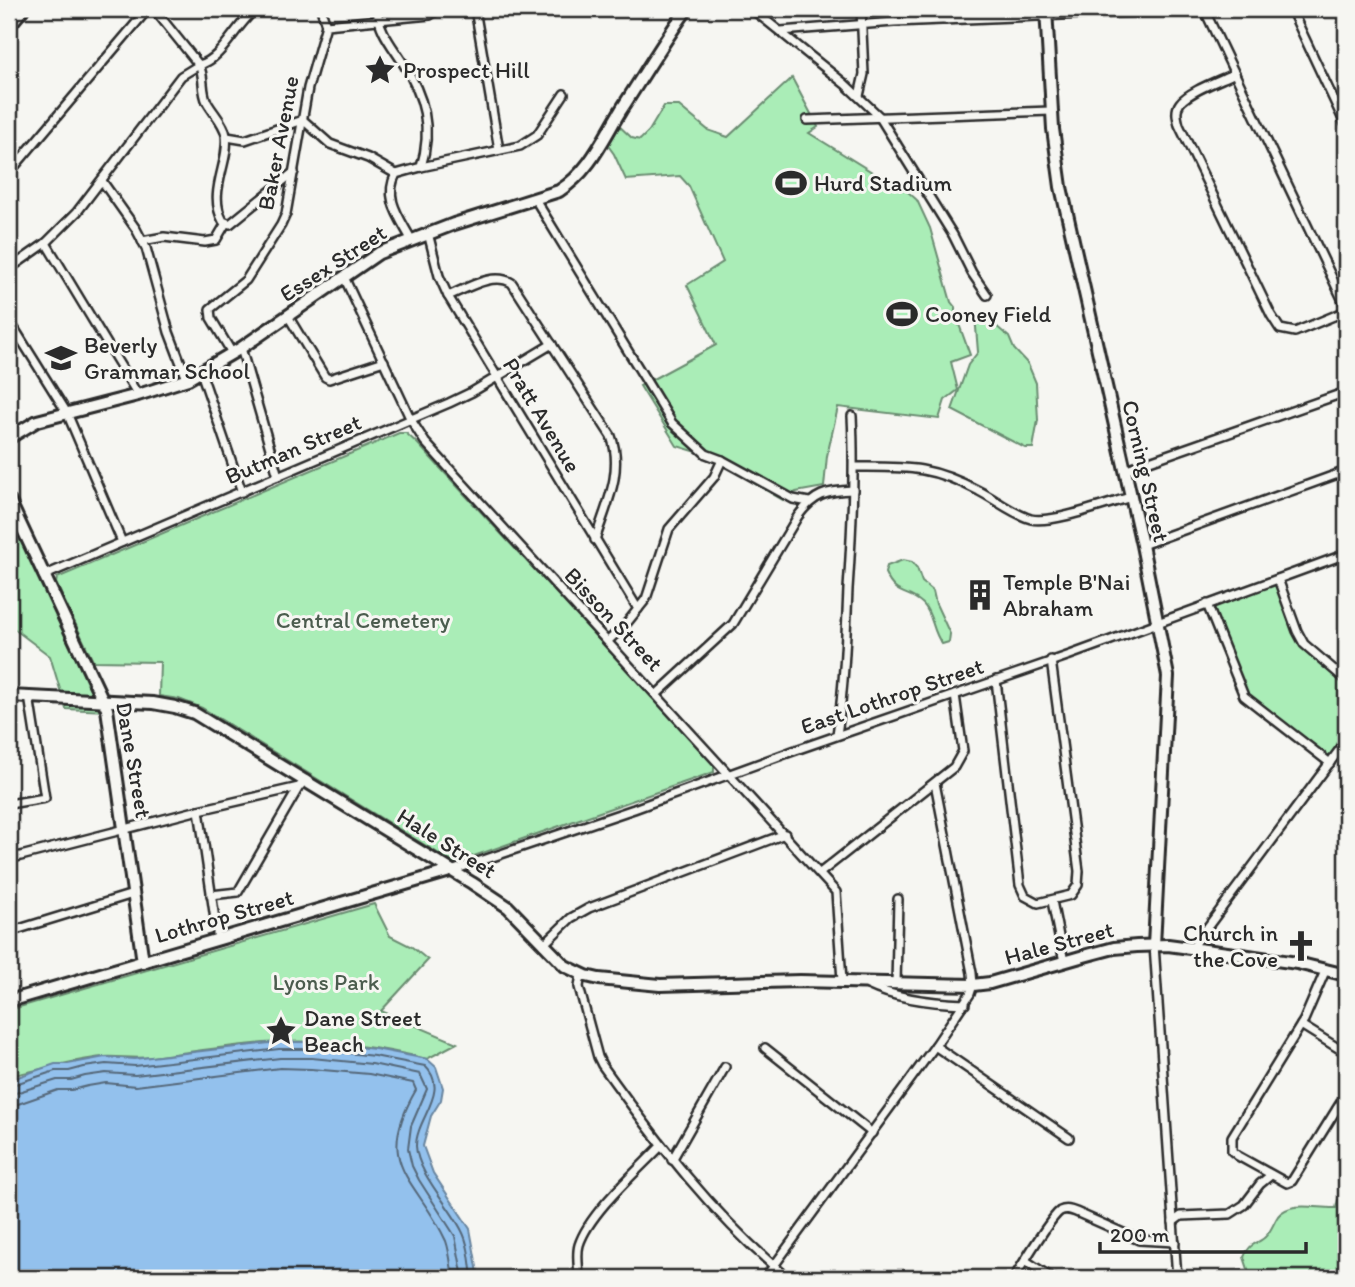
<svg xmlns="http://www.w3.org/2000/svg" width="1355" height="1287" font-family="Itim,sans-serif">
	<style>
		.green { fill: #aaedb7; stroke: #6a8c71; stroke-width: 2 }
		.water { fill: #93c1ed; stroke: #69859f; stroke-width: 2 }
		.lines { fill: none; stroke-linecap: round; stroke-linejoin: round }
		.shore { stroke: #556779; stroke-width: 2 }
		.street-casing { stroke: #2b2b2b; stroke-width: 12 }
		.secondary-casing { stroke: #2b2b2b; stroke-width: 16 }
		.street { stroke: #f6f6f2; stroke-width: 7 }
		.secondary { stroke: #f6f6f2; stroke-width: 10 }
		.labels { text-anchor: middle; stroke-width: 6; stroke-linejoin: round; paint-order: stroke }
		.poi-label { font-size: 23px; fill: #2b2b2b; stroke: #f6f6f2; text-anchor: start }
		.street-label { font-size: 23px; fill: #2b2b2b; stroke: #f6f6f2 }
		.park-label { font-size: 23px; fill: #4b5c4e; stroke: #f6f6f2 }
	</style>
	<rect width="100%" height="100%" fill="#f6f6f2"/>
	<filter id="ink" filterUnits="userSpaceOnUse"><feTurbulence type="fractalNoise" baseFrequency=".0143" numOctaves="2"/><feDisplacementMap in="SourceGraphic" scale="14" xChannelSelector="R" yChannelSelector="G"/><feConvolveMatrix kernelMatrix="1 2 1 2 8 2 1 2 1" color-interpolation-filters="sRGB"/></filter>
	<g filter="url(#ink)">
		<!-- green -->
		<g class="green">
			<path d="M792,78L818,127L809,133L890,183L907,191L917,200L930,228L951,302L955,307V313L970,355L951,362L958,390L945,400L939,419L838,407L827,456L824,487L796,492L783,500L755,484L730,462L677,446L640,386L716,345L687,285L723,262L689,186L680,176L626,180L614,154L604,140L616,123L632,138L640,140L649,131L664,106H679L708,130L728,137Z"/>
			<path d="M981,313L1009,337L1014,349L1028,364L1036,383L1038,420L1033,448H1025L952,410L968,365L978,352L975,315Z"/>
			<path d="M399,433H406L418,444L714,764V772L454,863L202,708L179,699L159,696L160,662L93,661L56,583L57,578Z"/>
			<path d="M9,500L105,711L66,709L50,656L9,625Z"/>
			<path d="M903,560L912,562L917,568L922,582L933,591L936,604L950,634L949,642L942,644C932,631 933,614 923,604C907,589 896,598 885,573L887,566Z"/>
			<path d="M1278,579L1297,631L1312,653L1346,678V741L1330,763L1244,696L1207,608Z"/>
			<path d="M374,904L390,936L412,947L428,960L381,1011L457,1043L427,1059C383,1048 325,1039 279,1042C236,1044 193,1052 151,1057C134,1059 119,1056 103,1057C71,1060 41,1070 9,1076V1010Z"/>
			<path d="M1342,1198L1346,1200V1278H1320L1305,1275L1299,1278H1251L1244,1257C1250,1241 1259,1245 1267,1235C1272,1229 1274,1222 1278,1216C1291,1200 1318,1209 1336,1208L1338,1200Z"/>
		</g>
		<!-- water -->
		<path class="water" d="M278,1042H312L375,1049L427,1059L436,1067L443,1088L441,1100L431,1116L423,1146L433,1173L470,1229L479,1278H9V1080L55,1064H68L105,1057L134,1059Z"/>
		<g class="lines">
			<!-- shore -->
			<g class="shore">
				<path d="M9,1086L55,1071H69L84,1067L106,1064L135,1066L279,1049H312L374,1056L425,1066C451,1091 416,1118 416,1146C417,1173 450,1206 462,1231C469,1244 470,1263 472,1278"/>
				<path d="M9,1095L57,1080H71L85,1076L106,1073L135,1075L280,1058H312L372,1064L420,1074L427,1089L411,1126L408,1149L412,1166L419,1180L455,1236L463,1278"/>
				<path d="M9,1105L18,1104L58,1090H72L88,1086L106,1083L136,1086L280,1068L311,1069L369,1074L413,1083L416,1090C371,1167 418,1179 446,1241C450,1252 451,1267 453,1278"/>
			</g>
			<defs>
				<g id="street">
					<path d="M256,9C236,24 222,60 199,65C205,77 201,90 207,102C213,113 224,123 226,135C230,163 207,192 223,221L230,224L294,172"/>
					<path d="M321,9L326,25"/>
					<path d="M377,9C379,31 391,44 403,63C424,96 433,128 421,167L396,174C383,198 400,218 411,239"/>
					<path d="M475,9L499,150"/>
					<path d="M752,9L845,84L879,116L953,235L972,273L987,295"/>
					<path d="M945,9V20"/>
					<path d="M1204,9L1346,307"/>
					<path d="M1291,9L1346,126"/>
					<path d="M781,31L894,22L1209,9"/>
					<path d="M1235,73C1221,80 1189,91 1180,103C1175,110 1177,117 1179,125L1271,315L1280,329L1295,332L1346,311"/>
					<path d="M859,96L864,74L861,9"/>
					<path d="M807,120L1051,111"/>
					<path d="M227,137L245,140L303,120L330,144L368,158L396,174"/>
					<path d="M421,167L520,146L537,135L564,94"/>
					<path d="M9,173L148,9"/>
					<path d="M102,181L136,229L146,248L169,332L187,379"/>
					<path d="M535,199L672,423L706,454L722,460L793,499L809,502"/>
					<path d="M428,233L439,276L448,296L638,609"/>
					<path d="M142,241L164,237L205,242L216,240L226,223"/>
					<path d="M46,243L138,395"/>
					<path d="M9,269L46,243L77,212L181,76L199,65L154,9"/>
					<path d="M344,277L411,420L425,442L836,892L842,981"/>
					<path d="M448,296C466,289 493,271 512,283L611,436C624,471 606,506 595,540"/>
					<path d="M288,316L325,377L329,379L384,361"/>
					<path d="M9,320L67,413L122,542"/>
					<path d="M241,348L278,476"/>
					<path d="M232,353L211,318L210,309L246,280L281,225L286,214L308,88L326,25L430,15L439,9"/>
					<path d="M201,372L242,492"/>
					<path d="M854,467C907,467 930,465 979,491C995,499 1013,514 1031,519C1051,524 1109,503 1131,497"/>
					<path d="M1124,470L1346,392"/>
					<path d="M1142,545L1346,471"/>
					<path d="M43,576L449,403L472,392L552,344"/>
					<path d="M1278,579L1297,631L1304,644L1346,680"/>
					<path d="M1207,604L1244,696L1330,763"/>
					<path d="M608,641L626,624L646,599L669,529L714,477L722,460"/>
					<path d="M996,680L1020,885L1025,896L1038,903L1071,895L1078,885L1079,871L1051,660"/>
					<path d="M657,694L733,624L798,516C814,494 826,491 853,490"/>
					<path d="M837,735C844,687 846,638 848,589C852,532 855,474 852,416"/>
					<path d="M9,804L45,798L29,696"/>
					<path d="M199,810L218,940"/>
					<path d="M9,859L199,810L299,787L306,780"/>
					<path d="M451,871L634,809L793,751L1070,655L1346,554"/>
					<path d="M820,873L954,767L963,751L955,695"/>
					<path d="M211,895L238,892L299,787"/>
					<path d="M1052,901L1064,962"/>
					<path d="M9,932L133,894"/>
					<path d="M543,945L571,918L589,908L785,834"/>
					<path d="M1154,945L1177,1278"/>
					<path d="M1192,948L1346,741"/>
					<path d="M1326,969L1304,1020L1232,1137V1151L1238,1156L1287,1183L1292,1181L1346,1094"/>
					<path d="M581,974L579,987L598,1057L602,1065C658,1143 714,1217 788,1278"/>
					<path d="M896,984L898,899"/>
					<path d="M868,985C897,999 934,1003 965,1004"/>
					<path d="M1301,1025L1346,1053"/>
					<path d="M935,1046L1069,1138"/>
					<path d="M765,1048L872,1133"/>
					<path d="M1337,1109L1346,1115"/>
					<path d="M672,1160L725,1067"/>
					<path d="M1173,1222L1181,1216L1230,1214L1244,1205L1260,1184L1271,1175"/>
					<path d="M1026,1261L1052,1278"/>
					<path d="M579,1278C579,1268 576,1255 579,1245C589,1213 637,1171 661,1146"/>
					<path d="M765,1278L935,1046L970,994L973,985L972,973L935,783"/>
					<path d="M1014,1278C1022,1265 1050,1218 1060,1211C1066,1208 1071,1210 1076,1212L1139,1240L1175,1242"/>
				</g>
				<g id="secondary">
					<path d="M1046,9L1053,129L1061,187L1142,545L1168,676L1154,945"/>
					<path d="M9,26L23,9"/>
					<path d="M9,438L37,421L138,395L188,379L241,348L379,253L454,224L559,191C590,171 602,141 621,110C643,76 664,41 687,9"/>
					<path d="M9,500L107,709L143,962"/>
					<path d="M9,696L153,703L175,707L194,713L472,883L508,907L565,966L586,976L599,979L660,985L800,981L973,985L990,983L1084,956L1114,948L1137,946L1168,945L1242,955L1297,963L1346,975"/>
					<path d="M9,1001L450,871"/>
				</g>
			</defs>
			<!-- street casing -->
			<use href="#street" class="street-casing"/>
			<!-- secondary casing -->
			<use href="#secondary" class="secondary-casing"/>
			<!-- street -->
			<use href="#street" class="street"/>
			<!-- secondary -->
			<use href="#secondary" class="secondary"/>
		</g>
	</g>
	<!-- icons -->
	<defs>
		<symbol id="sight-bare" viewBox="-9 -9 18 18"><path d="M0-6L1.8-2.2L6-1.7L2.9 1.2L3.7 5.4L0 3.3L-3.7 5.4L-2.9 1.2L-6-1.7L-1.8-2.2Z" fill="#2b2b2b" stroke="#f6f6f2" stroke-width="2.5" paint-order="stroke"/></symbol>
		<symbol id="stadium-bare" viewBox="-9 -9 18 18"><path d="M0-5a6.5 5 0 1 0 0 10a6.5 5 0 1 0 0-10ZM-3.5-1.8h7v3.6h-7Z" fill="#2b2b2b" stroke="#f6f6f2" stroke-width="2.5" paint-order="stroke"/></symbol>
		<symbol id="school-bare" viewBox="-9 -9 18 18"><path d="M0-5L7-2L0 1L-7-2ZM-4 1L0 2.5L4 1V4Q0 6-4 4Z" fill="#2b2b2b" stroke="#f6f6f2" stroke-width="2.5" paint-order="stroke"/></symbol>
		<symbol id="building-bare" viewBox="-9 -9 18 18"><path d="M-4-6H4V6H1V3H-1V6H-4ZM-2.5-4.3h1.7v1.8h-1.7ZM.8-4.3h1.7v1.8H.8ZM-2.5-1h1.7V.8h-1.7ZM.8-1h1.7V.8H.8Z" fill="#2b2b2b" stroke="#f6f6f2" stroke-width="2.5" paint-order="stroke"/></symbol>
		<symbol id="church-bare" viewBox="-9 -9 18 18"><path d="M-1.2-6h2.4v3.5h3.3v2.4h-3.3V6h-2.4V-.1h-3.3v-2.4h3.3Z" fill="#2b2b2b" stroke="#f6f6f2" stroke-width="2.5" paint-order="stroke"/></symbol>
	</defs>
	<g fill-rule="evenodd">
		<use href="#sight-bare" x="358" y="48" width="44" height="44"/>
		<use href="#stadium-bare" x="769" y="161" width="44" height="44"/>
		<use href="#stadium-bare" x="880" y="292" width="44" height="44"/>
		<use href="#school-bare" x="39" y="336" width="44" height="44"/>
		<use href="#building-bare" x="958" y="573" width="44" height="44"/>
		<use href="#church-bare" x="1279" y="924" width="44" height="44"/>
		<use href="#sight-bare" x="259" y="1009" width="44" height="44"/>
	</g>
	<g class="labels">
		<!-- poi labels -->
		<g class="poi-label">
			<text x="403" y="78">Prospect Hill</text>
			<text x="814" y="191">Hurd Stadium</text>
			<text x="925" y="322">Cooney Field</text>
			<text x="84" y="353">Beverly<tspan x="84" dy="26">Grammar School</tspan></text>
			<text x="1003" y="590">Temple B'Nai<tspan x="1003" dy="26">Abraham</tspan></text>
			<text x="1278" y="941" text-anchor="end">Church in<tspan x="1278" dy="26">the Cove</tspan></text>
			<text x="304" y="1026">Dane Street<tspan x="304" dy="26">Beach</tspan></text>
		</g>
		<!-- street labels -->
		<g class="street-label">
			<text transform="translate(278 143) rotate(-79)" y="8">Baker Avenue</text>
			<text transform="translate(333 263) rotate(-33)" y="8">Essex Street</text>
			<text transform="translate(542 415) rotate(59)" y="8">Pratt Avenue</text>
			<text transform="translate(293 449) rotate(-23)" y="8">Butman Street</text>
			<text transform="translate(1146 471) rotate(77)" y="8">Corning Street</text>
			<text transform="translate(614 619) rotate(47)" y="8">Bisson Street</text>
			<text transform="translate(892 696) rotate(-19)" y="8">East Lothrop Street</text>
			<text transform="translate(134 760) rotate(80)" y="8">Dane Street</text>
			<text transform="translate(447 843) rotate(32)" y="8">Hale Street</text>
			<text transform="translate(224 916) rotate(-16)" y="8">Lothrop Street</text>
			<text transform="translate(1059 943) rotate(-15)" y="8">Hale Street</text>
		</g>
		<!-- park labels -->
		<g class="park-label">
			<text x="363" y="628">Central Cemetery</text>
			<text x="326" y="990">Lyons Park</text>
		</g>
	</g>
	<!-- margin -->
	<rect width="1355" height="1287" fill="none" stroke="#f6f6f2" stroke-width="35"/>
	<rect x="18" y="18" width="1320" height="1252" fill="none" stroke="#2b2b2b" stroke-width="2.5" filter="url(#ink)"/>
	<!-- scale -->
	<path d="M1100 1242v10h206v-10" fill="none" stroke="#2b2b2b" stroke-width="3.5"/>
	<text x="1110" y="1242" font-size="21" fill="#2b2b2b" stroke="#f6f6f2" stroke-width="5" paint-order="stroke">200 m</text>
</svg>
